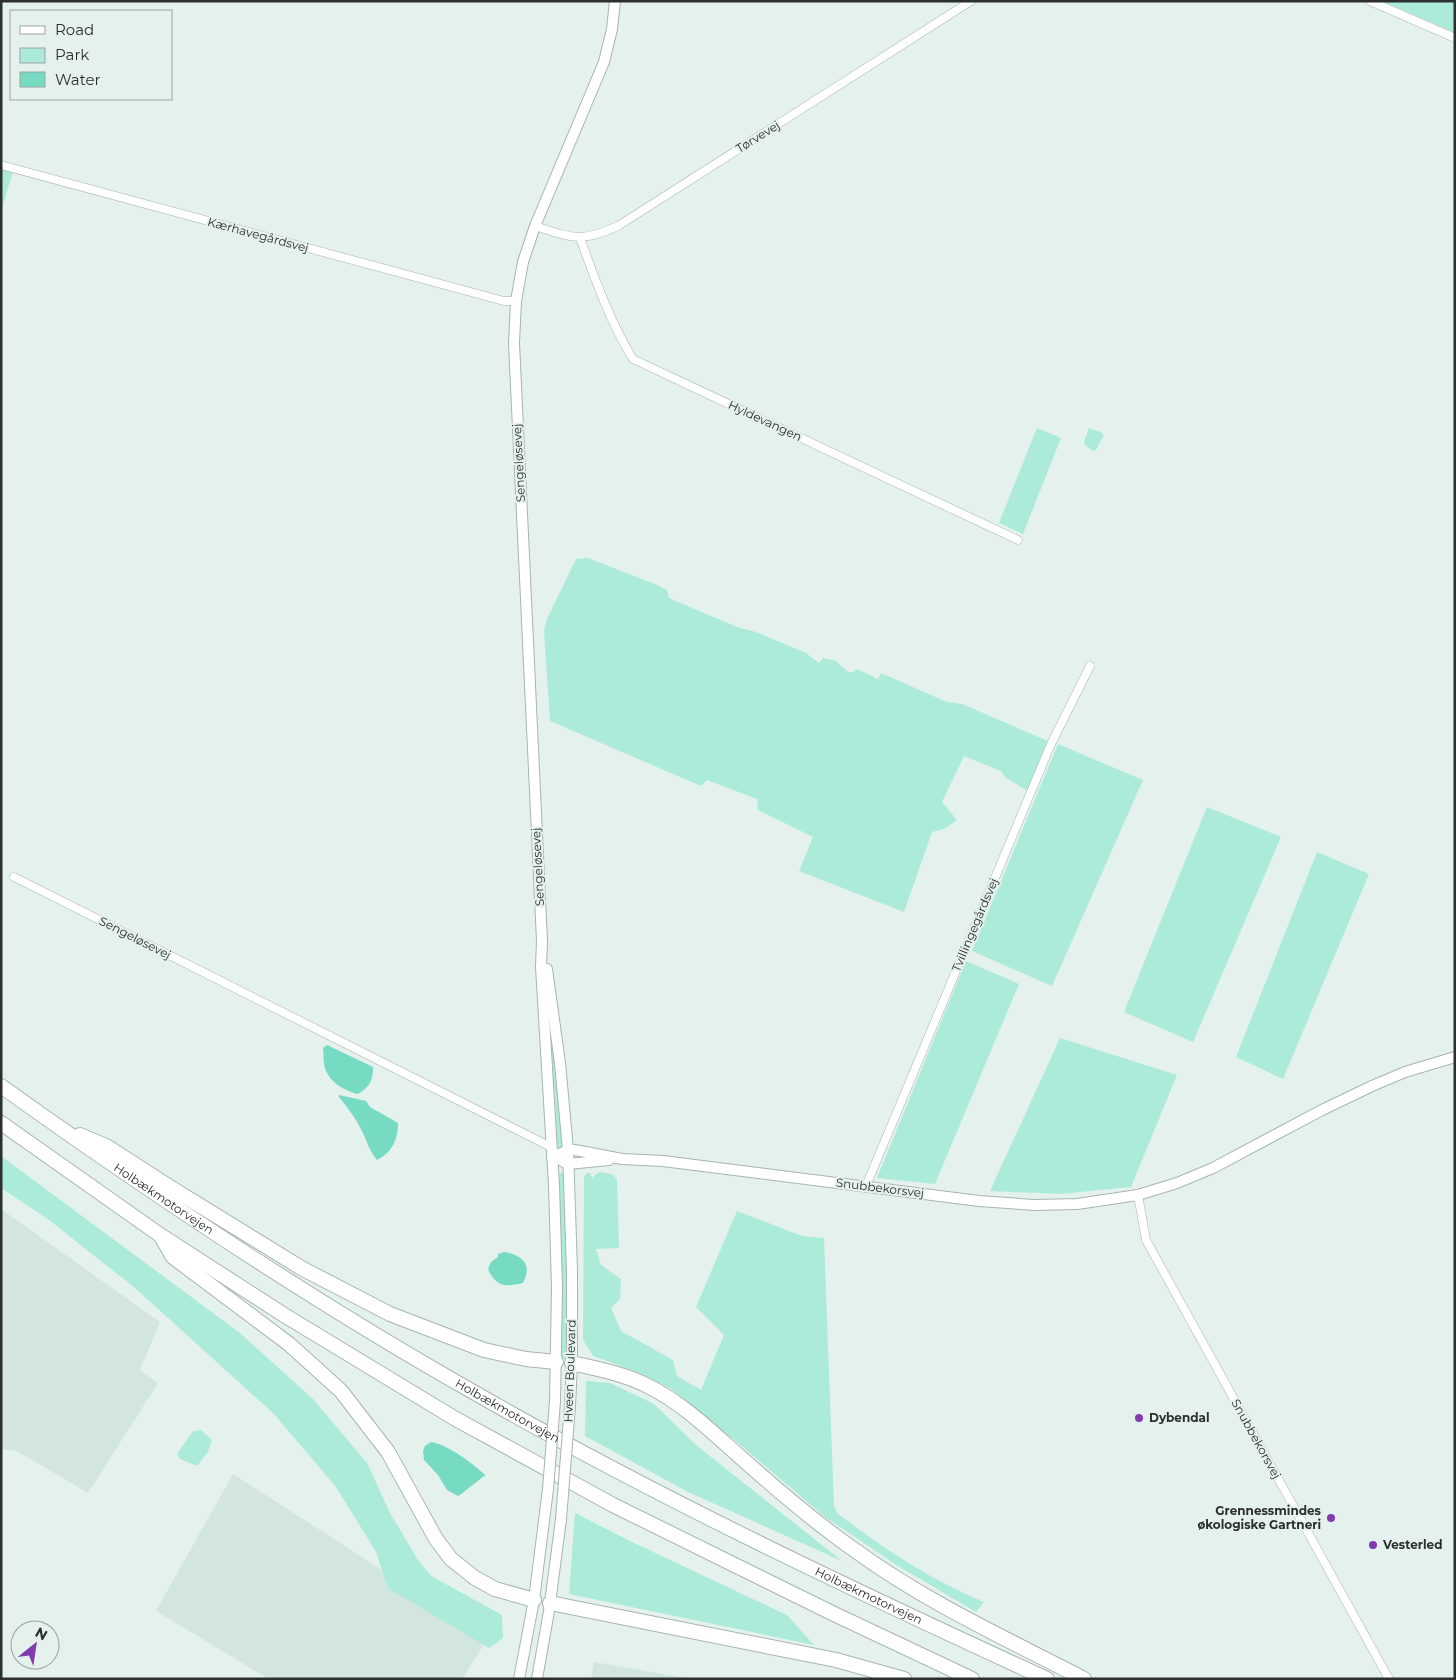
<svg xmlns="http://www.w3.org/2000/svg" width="1456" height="1680" font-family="Montserrat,sans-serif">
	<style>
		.built { fill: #d2e6df }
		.green { fill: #acebd9 }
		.water { fill: #76dbc2 }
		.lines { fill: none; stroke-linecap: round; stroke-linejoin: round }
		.street-casing { stroke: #a8b4b0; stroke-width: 9 }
		.secondary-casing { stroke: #a8b4b0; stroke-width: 12 }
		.highway-casing { stroke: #a8b4b0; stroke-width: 16 }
		.street { stroke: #fff; stroke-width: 8 }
		.secondary { stroke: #fff; stroke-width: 10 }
		.highway { stroke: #fff; stroke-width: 14 }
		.secondary-bridge-casing { stroke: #a8b4b0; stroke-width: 12; stroke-linecap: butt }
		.secondary-bridge { stroke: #fff; stroke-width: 10 }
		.poi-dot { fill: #813bae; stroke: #e5f1ed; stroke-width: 2 }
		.labels { text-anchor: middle; stroke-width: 4; stroke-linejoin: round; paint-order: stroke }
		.street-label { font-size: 12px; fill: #2b2f2e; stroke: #e5f1ed }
		.poi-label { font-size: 12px; font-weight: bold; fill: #2b2f2e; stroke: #e5f1ed; text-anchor: start }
	</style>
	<rect width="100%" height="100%" fill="#e5f1ed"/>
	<!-- built -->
	<g class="built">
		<path d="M1,1209L160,1322L140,1370L158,1383L88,1493L17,1451L1,1449Z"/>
		<path d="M233,1474L488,1638L462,1679H269L156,1611Z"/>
		<path d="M594,1662L691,1679H591Z"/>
	</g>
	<!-- green -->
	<g class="green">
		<path d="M1382,1H1455V33Z"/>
		<path d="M2,169L13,172L1,211V170Z"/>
		<path d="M1037,428L1061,438L1023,534L999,523Z"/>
		<path d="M1089,428L1101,432L1104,435L1096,450L1093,451L1085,445L1084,442Z"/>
		<path d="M588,558L657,585L667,590L669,598L737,627L756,632L806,653L819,663L823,658L836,661L848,672H853L857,669L878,679L881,673L947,702L962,704L1048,741L1028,791L1006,778L1001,771L964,756L942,802L957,820L944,829L932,832L904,912L799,871L813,837L758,810L757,799L707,780L701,786L550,721L544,631L547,619L576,559Z"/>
		<path d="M1058,744L1143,780L1052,986L972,951Z"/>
		<path d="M1207,807L1281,837L1193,1042L1124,1012Z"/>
		<path d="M1317,852L1369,874L1283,1079L1236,1057Z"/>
		<path d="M966,961L1019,984L935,1184L877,1178Z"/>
		<path d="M545,973L559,1086L563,1145L561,1148H559L557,1144L555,1093L549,1067Z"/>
		<path d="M1060,1038L1177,1075L1131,1187L1061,1194L990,1191Z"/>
		<path d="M1,1156L240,1333L313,1399L367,1463L390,1513L418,1560L431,1576L502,1615L503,1638L489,1648L388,1588L376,1552L336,1487L274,1414L135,1288L49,1220L1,1188Z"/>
		<path d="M564,1172L568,1358L561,1360V1270L558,1192L560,1173Z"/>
		<path d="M600,1172L612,1174L617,1179L619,1248L596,1249L601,1265L621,1279L620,1299L611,1308L621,1331L673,1360L677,1376L701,1390L724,1335L696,1307L737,1211L802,1236L824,1238L834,1506L837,1513C884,1549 929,1579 984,1602L976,1612L898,1566L825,1517L743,1447L670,1388L637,1372L593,1356L583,1340L584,1177L587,1173H590L592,1178L595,1175Z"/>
		<path d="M586,1381L610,1383L654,1404L696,1445L842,1561L688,1492L585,1436Z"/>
		<path d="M201,1430L212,1440L208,1452L197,1466L180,1459L177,1454L193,1431Z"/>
		<path d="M575,1513L630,1541L787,1615L814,1645L569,1594Z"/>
	</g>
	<!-- water -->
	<g class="water">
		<path d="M327,1045L373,1067C373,1080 370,1087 358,1094C343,1090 327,1081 324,1064C323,1059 324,1053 323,1048Z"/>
		<path d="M339,1095L366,1101L370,1107L398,1123C398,1139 392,1153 377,1160C369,1150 368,1144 363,1133C357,1120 348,1108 339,1097Z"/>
		<path d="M504,1252C522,1255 533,1264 523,1283C505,1287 496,1287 488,1269L491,1262L498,1257V1254Z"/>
		<path d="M431,1442C449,1445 475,1465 486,1476H484L460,1495L458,1496L447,1490L438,1475L424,1460L423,1451L425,1446Z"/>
	</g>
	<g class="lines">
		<defs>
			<g id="street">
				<path d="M1370,1L1455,38"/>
				<path d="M1,165L504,301H516"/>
				<path d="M535,226C572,238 581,243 618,226L971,1"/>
				<path d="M580,238C595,279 610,322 633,359L1018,540"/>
				<path d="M14,877L551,1147"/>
				<path d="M866,1186L1051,744L1090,666"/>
				<path d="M1138,1195L1146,1240L1389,1679"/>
			</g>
			<g id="secondary">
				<path d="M547,969L560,1063L568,1150L572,1271V1363L570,1406"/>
				<path d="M552,1157L568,1150H575L622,1159L663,1161L979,1201L1034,1205L1077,1204L1138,1195L1177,1183L1213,1168L1322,1110L1372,1086L1405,1072L1455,1057"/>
				<path d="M562,1161L568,1164L609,1160"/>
				<path d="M555,1401L557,1288L554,1185L541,967L542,941L514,343L516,301L523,262L535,226L604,62L612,29L615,1"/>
				<path d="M519,1679L534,1600L548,1489"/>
				<path d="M537,1679L549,1611L561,1519"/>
			</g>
			<g id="highway">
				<path id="s1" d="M1,1086C152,1194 306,1297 468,1389C656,1497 851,1589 1047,1679"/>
				<path d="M1,1123L160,1235L284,1315L454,1418L613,1505L832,1613L972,1679"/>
				<path d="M80,1135L106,1146L168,1186L303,1269L390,1314L484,1350L526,1359L556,1362"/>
				<path d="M162,1238L173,1257L289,1344L341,1391L388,1452L436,1539L451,1559L475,1578L495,1589L534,1600"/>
				<path d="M572,1363C598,1369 625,1374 648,1386C682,1403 710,1430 738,1455C776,1489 814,1522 856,1551C926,1602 1007,1639 1084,1679"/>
				<path d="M550,1603L836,1660L904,1679"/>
			</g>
		</defs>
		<!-- street casing -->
		<use href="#street" class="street-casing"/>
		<!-- secondary casing -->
		<use href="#secondary" class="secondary-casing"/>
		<!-- highway casing -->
		<use href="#highway" class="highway-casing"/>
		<!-- street -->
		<use href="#street" class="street"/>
		<!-- secondary -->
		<use href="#secondary" class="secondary"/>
		<!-- highway -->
		<use href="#highway" class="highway"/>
		<defs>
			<g id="secondary-bridge">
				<path d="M548,1489L555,1401"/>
				<path d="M561,1519L570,1406"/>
			</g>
		</defs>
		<!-- secondary-bridge casing -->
		<use href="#secondary-bridge" class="secondary-bridge-casing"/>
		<!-- secondary-bridge -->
		<use href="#secondary-bridge" class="secondary-bridge"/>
	</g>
	<!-- markers -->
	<g class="poi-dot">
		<circle cx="1139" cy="1418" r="5"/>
		<circle cx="1331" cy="1518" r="5"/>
		<circle cx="1373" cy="1545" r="5"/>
	</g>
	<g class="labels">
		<!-- street labels -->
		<g class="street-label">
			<text transform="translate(758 137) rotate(-32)" y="4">Tørvevej</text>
			<text transform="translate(258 235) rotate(15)" y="4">Kærhavegårdsvej</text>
			<text transform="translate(765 421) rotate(25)" y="4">Hyldevangen</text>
			<text transform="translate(519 463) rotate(-93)" y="4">Sengeløsevej</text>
			<text transform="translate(538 867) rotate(-93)" y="4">Sengeløsevej</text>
			<text transform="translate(975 925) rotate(-67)" y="4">Tvillingegårdsvej</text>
			<text transform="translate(135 938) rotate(27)" y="4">Sengeløsevej</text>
			<text transform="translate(880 1188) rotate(7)" y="4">Snubbekorsvej</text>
			<text dy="4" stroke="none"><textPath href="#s1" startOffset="198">Holbækmotorvejen</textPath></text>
			<text transform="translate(570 1371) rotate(-88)" y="4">Hveen Boulevard</text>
			<text dy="4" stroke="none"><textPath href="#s1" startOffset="602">Holbækmotorvejen</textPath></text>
			<text transform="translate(1256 1439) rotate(61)" y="4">Snubbekorsvej</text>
			<text dy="4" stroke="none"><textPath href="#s1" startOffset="1008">Holbækmotorvejen</textPath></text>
		</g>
		<!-- poi labels -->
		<g class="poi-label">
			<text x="1149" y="1422">Dybendal</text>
			<text x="1321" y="1515" text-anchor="end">Grennessmindes<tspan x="1321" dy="14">økologiske Gartneri</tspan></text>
			<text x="1383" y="1549">Vesterled</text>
		</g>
	</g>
	<!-- border -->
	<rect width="1456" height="1680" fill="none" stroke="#2b2f2e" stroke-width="5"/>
	<!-- legend -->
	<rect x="10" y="10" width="162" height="90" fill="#e5f1ed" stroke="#9ba3a1"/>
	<rect x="20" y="26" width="25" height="8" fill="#ffffff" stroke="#9ba3a1"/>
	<text x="55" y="35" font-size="15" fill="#2b2f2e">Road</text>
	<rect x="20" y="48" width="25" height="15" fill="#acebd9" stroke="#9ba3a1"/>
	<text x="55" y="60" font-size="15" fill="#2b2f2e">Park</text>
	<rect x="20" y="72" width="25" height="15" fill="#76dbc2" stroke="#9ba3a1"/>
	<text x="55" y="85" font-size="15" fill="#2b2f2e">Water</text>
	<!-- north arrow -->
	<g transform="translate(35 1645) rotate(30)"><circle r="24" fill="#e5f1ed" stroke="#9ba3a1"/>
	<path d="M0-4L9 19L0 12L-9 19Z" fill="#813bae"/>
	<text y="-8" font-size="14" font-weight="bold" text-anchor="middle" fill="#2b2f2e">N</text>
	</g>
</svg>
